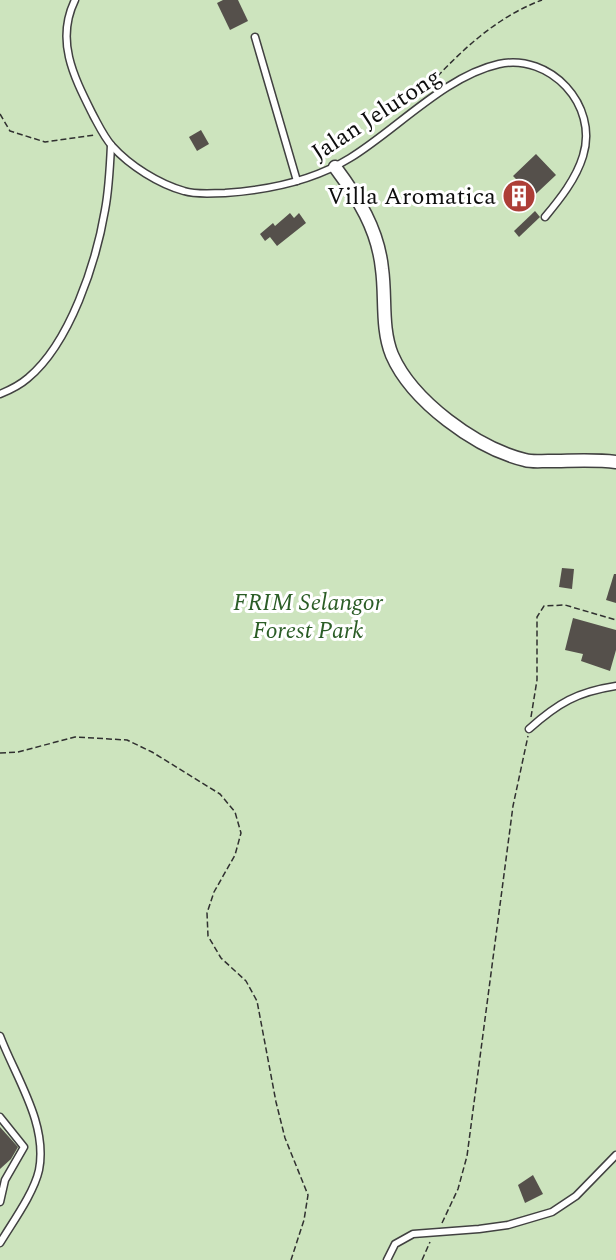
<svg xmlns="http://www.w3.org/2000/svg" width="616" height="1260" font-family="Spectral,serif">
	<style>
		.green { fill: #cde4be }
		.building { fill: #55504b }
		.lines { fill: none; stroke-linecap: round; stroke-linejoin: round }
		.service-casing { stroke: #414141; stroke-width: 9 }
		.minor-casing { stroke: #414141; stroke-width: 15 }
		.path { stroke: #303030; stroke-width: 1.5; stroke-dasharray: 6 3; stroke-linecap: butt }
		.service { stroke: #fff; stroke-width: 6 }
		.minor { stroke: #fff; stroke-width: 12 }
		.labels { text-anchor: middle; stroke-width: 6; stroke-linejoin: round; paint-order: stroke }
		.street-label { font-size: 24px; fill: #0e0e0e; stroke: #fff }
		.poi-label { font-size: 24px; fill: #0e0e0e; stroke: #fff; text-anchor: end }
		.park-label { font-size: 24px; font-style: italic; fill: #2b5d26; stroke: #fff }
	</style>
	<rect width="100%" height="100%" fill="#fdfcf0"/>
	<!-- green -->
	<rect class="green" x="0" y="0" width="616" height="1260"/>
	<!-- building -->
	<g class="building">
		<path d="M223,0H238L248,21L230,30L217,3Z"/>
		<path d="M201,130L209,144L197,151L189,137Z"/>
		<path d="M536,154L556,175L522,207L509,193L520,183L513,176Z"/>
		<path d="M535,211L540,217L519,237L514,231Z"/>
		<path d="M290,213L294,218L299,213L306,223L277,246L270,237L265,241L260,234L273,223L275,226Z"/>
		<path d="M562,568L574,569L572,589L559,587Z"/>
		<path d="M614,574H616V603L606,600Z"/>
		<path d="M573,618L616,630V650L610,671L581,661L583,654L565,650Z"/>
		<path d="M0,1127L18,1147L11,1159L0,1169Z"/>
		<path d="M533,1175L543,1194L525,1203L518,1185Z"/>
	</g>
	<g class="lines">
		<defs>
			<g id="service">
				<path d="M75,0C55,41 74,77 93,115C99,126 104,137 112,146C130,166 159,184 184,191C197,195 212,193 225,193C269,190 313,181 350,158C396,130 445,76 499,64C550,53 599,105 583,156C576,179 560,199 545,217"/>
				<path d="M255,37L297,181"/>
				<path d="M0,394C10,390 20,385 28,378C70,343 96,263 105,210C109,189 110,167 111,145"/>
				<path d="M529,729C558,703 577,692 616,686"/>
				<path d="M0,1036C16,1078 48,1124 39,1170C34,1193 12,1223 0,1243"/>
				<path d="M0,1117L24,1147L5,1180L0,1202"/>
				<path d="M387,1260L395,1244L413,1234L479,1229L508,1225L552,1212L576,1196L616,1155"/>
			</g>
			<path id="minor" d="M335,167C358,198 378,229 382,269C386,297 381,328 392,355C412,401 476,448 525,460C532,462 540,461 548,461C570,461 594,459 616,462"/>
		</defs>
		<!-- service casing -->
		<use href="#service" class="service-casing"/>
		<!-- minor casing -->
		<use href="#minor" class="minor-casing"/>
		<!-- path -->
		<g class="path">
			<path d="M419,96C455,57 491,19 542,0"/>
			<path d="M0,114L10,131L45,142L95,135"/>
			<path d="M531,717L537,680V617L544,606L565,605L616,620"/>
			<path d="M0,753L18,752L75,737L127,740L152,752L220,794L235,812L241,833L235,855L214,892L207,913L208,936L221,958L246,981L257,1001L276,1102L285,1138L308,1195L304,1220L291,1260"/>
			<path d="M442,1223L458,1189L467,1156L513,806L528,736"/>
			<path d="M422,1260L430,1242"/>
		</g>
		<!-- service -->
		<use href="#service" class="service"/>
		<!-- minor -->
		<use href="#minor" class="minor"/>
	</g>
	<!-- icons -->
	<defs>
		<symbol id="building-disc" viewBox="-11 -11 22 22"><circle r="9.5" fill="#ad3e37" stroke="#fff"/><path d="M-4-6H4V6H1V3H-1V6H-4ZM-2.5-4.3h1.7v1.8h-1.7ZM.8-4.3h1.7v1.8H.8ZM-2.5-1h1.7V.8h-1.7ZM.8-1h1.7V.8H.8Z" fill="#fff"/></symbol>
	</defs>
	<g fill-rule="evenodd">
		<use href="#building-disc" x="500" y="177" width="38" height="38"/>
	</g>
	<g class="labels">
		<!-- street labels -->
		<g class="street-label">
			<text transform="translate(376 114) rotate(-33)" y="8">Jalan Jelutong</text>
		</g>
		<!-- poi labels -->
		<g class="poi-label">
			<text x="496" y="204">Villa Aromatica</text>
		</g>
		<!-- park labels -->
		<g class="park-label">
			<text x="308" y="610">FRIM Selangor<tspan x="308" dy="28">Forest Park</tspan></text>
		</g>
	</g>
</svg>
